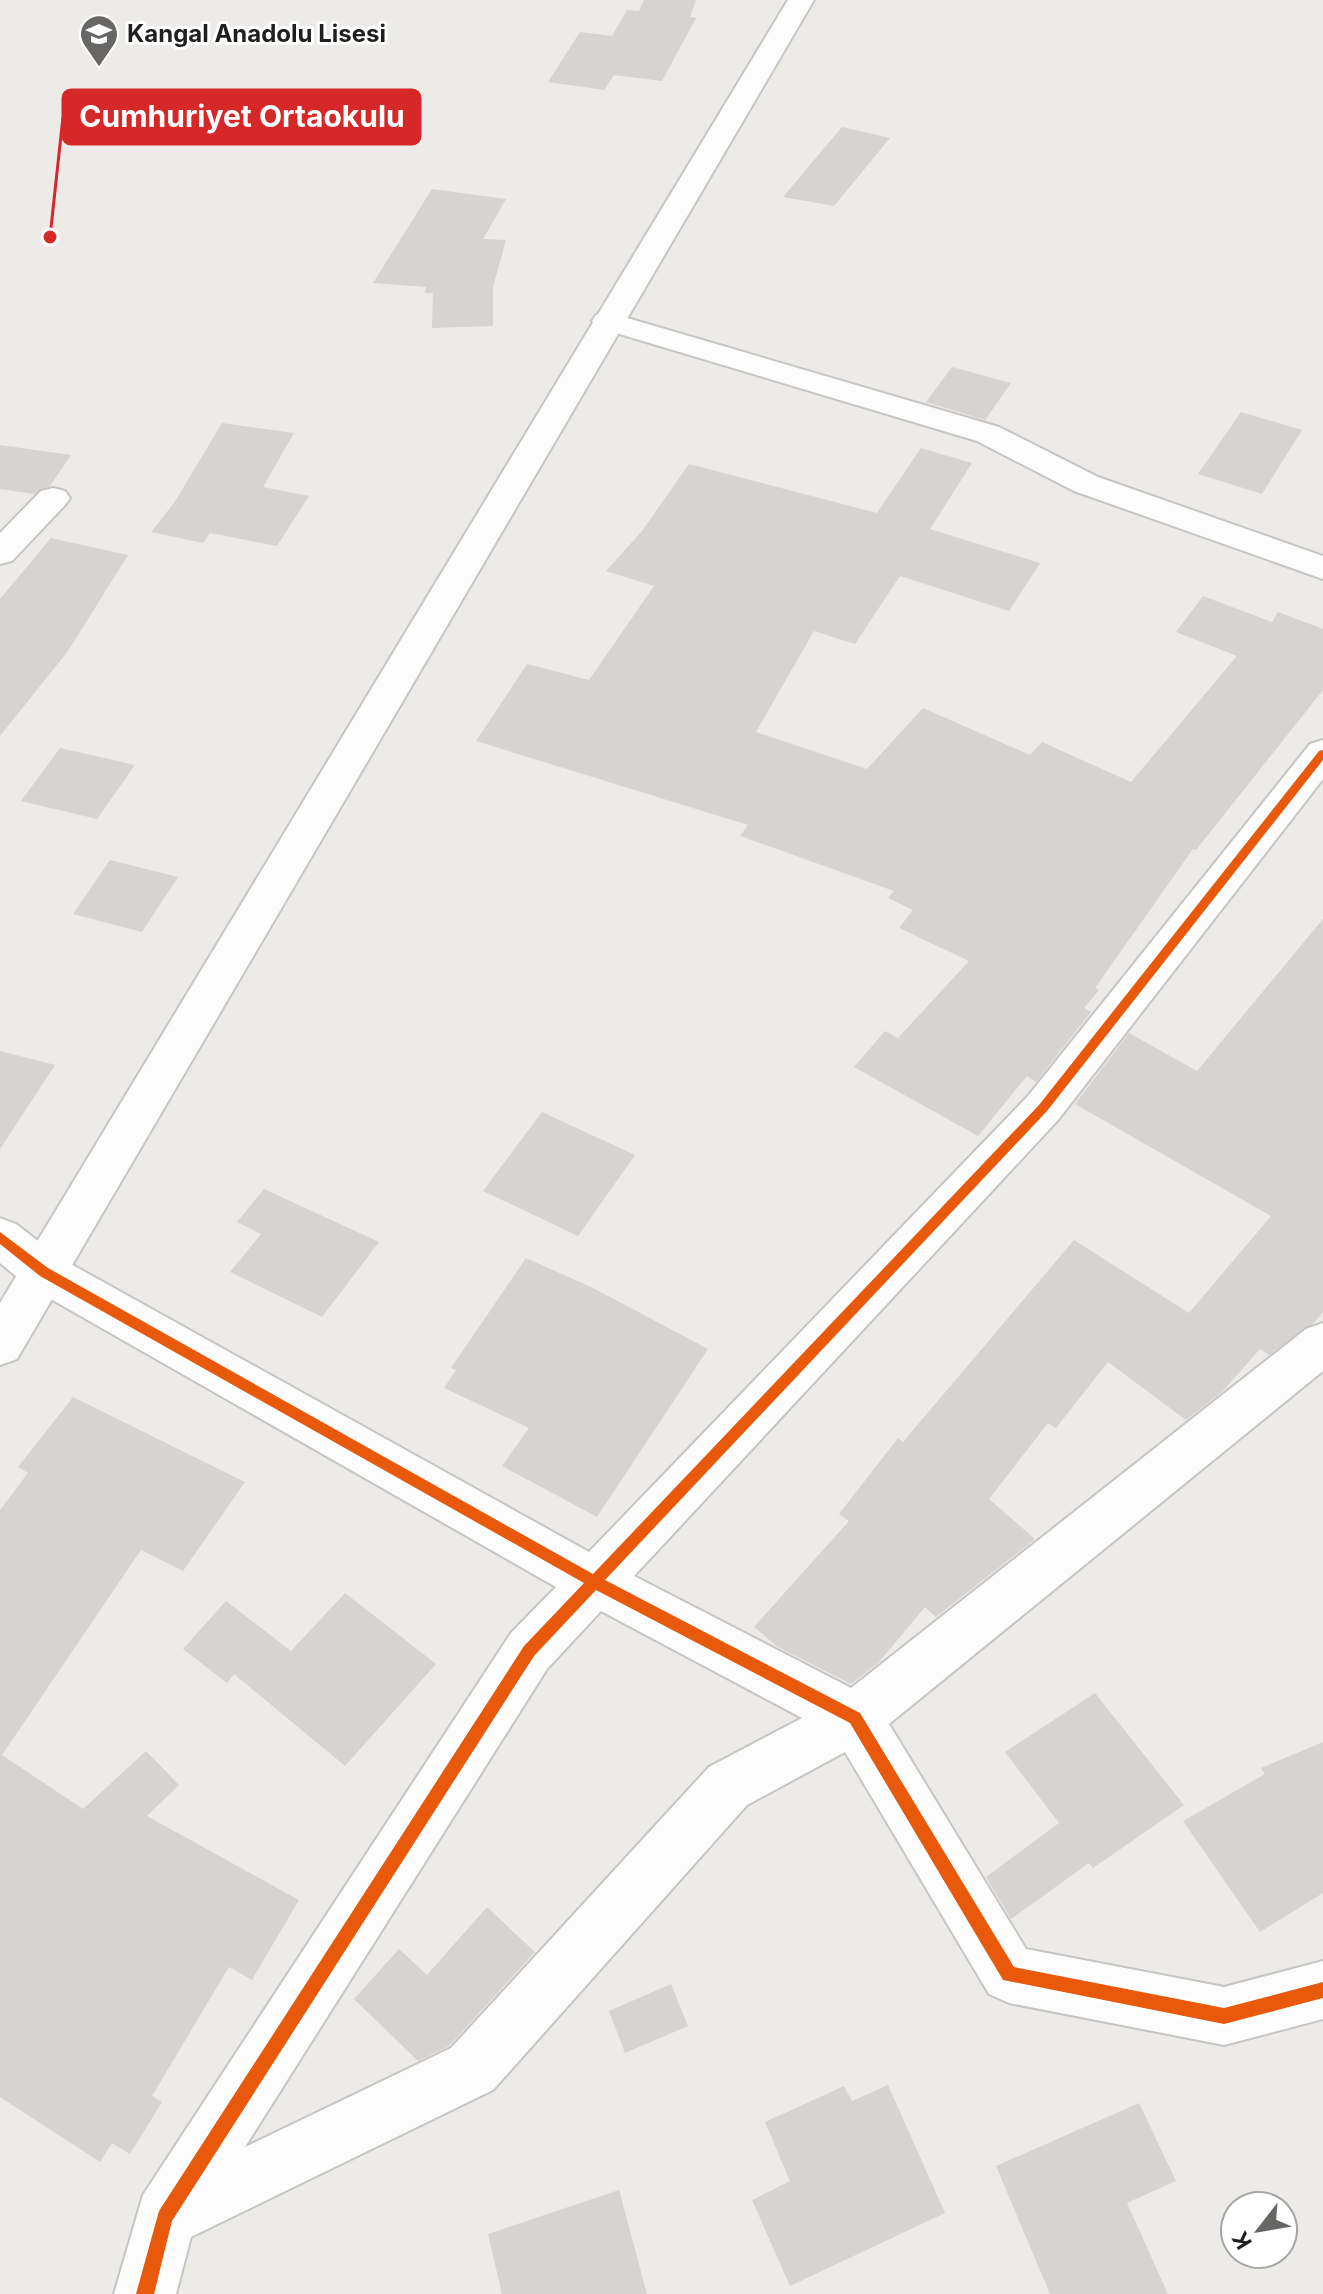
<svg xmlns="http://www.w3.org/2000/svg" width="1323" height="2294" font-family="Inter,sans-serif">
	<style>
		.building { fill: #d6d3d0 }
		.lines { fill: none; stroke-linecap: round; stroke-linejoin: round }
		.minor-casing { stroke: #c6c5c4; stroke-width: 4 }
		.tertiary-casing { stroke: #c6c5c4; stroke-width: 4 }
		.minor { fill: #fcfcfc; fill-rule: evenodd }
		.tertiary { fill: #fcfcfc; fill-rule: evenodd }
		.cycleway-casing { stroke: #fff; stroke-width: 5 }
		.cycleway { fill: #e8590c; fill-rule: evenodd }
		.labels { text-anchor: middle; stroke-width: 6; stroke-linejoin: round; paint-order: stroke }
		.far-poi-label { font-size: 24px; font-weight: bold; fill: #1f1f1f; stroke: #fff; text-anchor: start }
		.leader { fill: none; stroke: #d62828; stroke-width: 3 }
		.callout-dot { fill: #d62828; stroke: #fff; stroke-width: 3 }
		.callout { fill: #d62828; stroke: #d62828; stroke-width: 3 }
		.callout-label { font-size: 30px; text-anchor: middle; font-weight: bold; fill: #fff }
	</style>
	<rect width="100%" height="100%" fill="#edebe8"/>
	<!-- building -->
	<g class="building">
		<path d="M644,0H696L690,17L696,18L662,81L614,75L604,90L548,82L580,32L612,36L627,10L639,11Z"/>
		<path d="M842,127L890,138L834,206L783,197Z"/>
		<path d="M432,189L506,199L483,239L506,240L493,287V326L432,328L433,293H425L426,287L373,283Z"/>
		<path d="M952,367L1011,383L985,420L926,402Z"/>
		<path d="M1241,412L1302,430L1262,494L1198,474Z"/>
		<path d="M222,423L294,433L263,487L309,496L277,546L210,533L203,543L151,532L174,503Z"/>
		<path d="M0,445L71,455L50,486L34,494L0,489Z"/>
		<path d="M921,448L972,463L930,529L1040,563L1009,611L900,576L855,644L814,631L756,732L867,769L923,708L1030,755L1042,742L1131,782L1237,656L1176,632L1203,596L1272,622L1278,612L1323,629V690L1196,850L1193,849L1095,988L1099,990L1084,1008L1091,1012L1036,1082L1027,1076L978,1136L854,1067L885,1031L898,1038L969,961L899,928L913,910L888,898L894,891L740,836L748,825L476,741L527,664L589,680L654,586L606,571L642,531L689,464L877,513Z"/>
		<path d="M51,538L128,555L68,651L0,736V599Z"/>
		<path d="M60,748L135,765L97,819L21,801Z"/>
		<path d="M110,860L178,877L142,932L73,914Z"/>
		<path d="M1323,919V1312L1314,1323L1269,1355L1260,1349L1222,1392L1186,1420L1108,1362L1056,1428L1048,1423L989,1499L1035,1539L936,1617L925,1607L879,1662L851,1684L778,1647L754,1627L849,1521L839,1514L898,1438L903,1442L1074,1240L1189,1313L1271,1216L1075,1104L1129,1033L1197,1071Z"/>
		<path d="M0,1051L55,1065L0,1149Z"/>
		<path d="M542,1112L635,1155L578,1236L483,1191Z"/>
		<path d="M264,1189L379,1242L322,1317L230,1272L261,1234L237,1222Z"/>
		<path d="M526,1258L593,1288L708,1349L597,1517L502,1466L529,1428L444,1388L456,1370L451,1368Z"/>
		<path d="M73,1397L245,1482L183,1571L141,1550L2,1755L83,1809L146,1751L179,1785L147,1816L299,1900L252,1980L229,1967L152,2096L162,2102L130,2154L112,2143L100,2162L0,2097V1510L28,1473L18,1467Z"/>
		<path d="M345,1593L436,1664L345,1766L234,1674L227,1683L183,1649L226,1601L291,1651Z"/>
		<path d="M1095,1693L1184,1805L1093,1868L1089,1863L1011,1919L986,1877L1059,1823L1005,1752Z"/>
		<path d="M1323,1742V1893L1260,1932L1183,1821L1265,1774L1261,1768Z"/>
		<path d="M487,1907L535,1952L449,2046L418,2061L354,1999L399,1949L427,1975Z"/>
		<path d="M671,1984L688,2026L625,2053L609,2011Z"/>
		<path d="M888,2085L945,2213L790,2286L752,2200L790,2181L765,2122L844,2086L852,2101Z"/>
		<path d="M1139,2103L1176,2181L1127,2203L1168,2294H1050L996,2166Z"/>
		<path d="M619,2190L647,2294H502L488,2234Z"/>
	</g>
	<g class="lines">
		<defs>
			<g id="minor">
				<path d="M607,312L999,427L1098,477L1323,556V579L1074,491L977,441L596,327L592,321L596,315Z"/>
				<path d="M53,488L65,491L70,498L65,505L12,561L0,564V533L41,491Z"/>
				<path d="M1323,740V779L1058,1120L634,1576L851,1688L1306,1329L1323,1323V1371L889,1724L1026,1949L1224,1987L1323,1961V2019L1224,2045L1009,2003L989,1994L845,1752L747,1805L493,2090L191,2237L176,2294H114L143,2195L511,1633L556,1587L28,1286L0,1263V1218L16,1224L60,1258L589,1552L1028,1096L1310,744ZM601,1611L802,1718L709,1767L451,2048L245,2147L547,1669Z"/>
			</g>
			<path id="tertiary" d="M788,0H814L17,1359L0,1365V1303Z"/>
		</defs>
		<!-- minor casing -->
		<use href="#minor" class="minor-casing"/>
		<!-- tertiary casing -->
		<use href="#tertiary" class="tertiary-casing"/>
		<!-- minor -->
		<use href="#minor" class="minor"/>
		<!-- tertiary -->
		<use href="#tertiary" class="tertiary"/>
		<defs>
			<path id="cycleway" d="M1323,750V760L1047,1111L605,1580L860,1713L1014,1967L1224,2008L1323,1982V1998L1224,2024L1003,1980L850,1723L596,1590L534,1656L172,2221L154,2294H136L159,2211L524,1646L584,1583L40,1276L0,1244V1232L48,1268L593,1574L1039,1105L1319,751Z"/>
		</defs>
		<!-- cycleway casing -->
		<use href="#cycleway" class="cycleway-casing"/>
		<!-- cycleway -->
		<use href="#cycleway" class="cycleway"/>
	</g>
	<!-- icons -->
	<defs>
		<symbol id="school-pin" viewBox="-11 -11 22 30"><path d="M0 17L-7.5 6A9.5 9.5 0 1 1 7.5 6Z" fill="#676665" stroke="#fff"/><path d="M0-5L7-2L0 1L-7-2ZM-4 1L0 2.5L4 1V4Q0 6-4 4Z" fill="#fff"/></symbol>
	</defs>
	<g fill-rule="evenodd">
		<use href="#school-pin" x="77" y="12" width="44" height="60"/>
	</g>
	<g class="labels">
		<!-- far-poi labels -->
		<g class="far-poi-label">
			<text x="127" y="42">Kangal Anadolu Lisesi</text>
		</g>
	</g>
	<!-- callouts -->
	<path class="leader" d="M50 237L63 117"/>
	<circle class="callout-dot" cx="50" cy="237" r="8"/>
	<rect class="callout" x="63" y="90" width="357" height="54" rx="8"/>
	<g class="callout-label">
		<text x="242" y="127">Cumhuriyet Ortaokulu</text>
	</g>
	<!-- north arrow -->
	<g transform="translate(1259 2230) rotate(239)"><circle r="38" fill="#ffffff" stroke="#a5a5a5" stroke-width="2"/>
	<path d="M0-6L14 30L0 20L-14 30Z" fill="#676665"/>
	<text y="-12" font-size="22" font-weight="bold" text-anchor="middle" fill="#1f1f1f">K</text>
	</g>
</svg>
